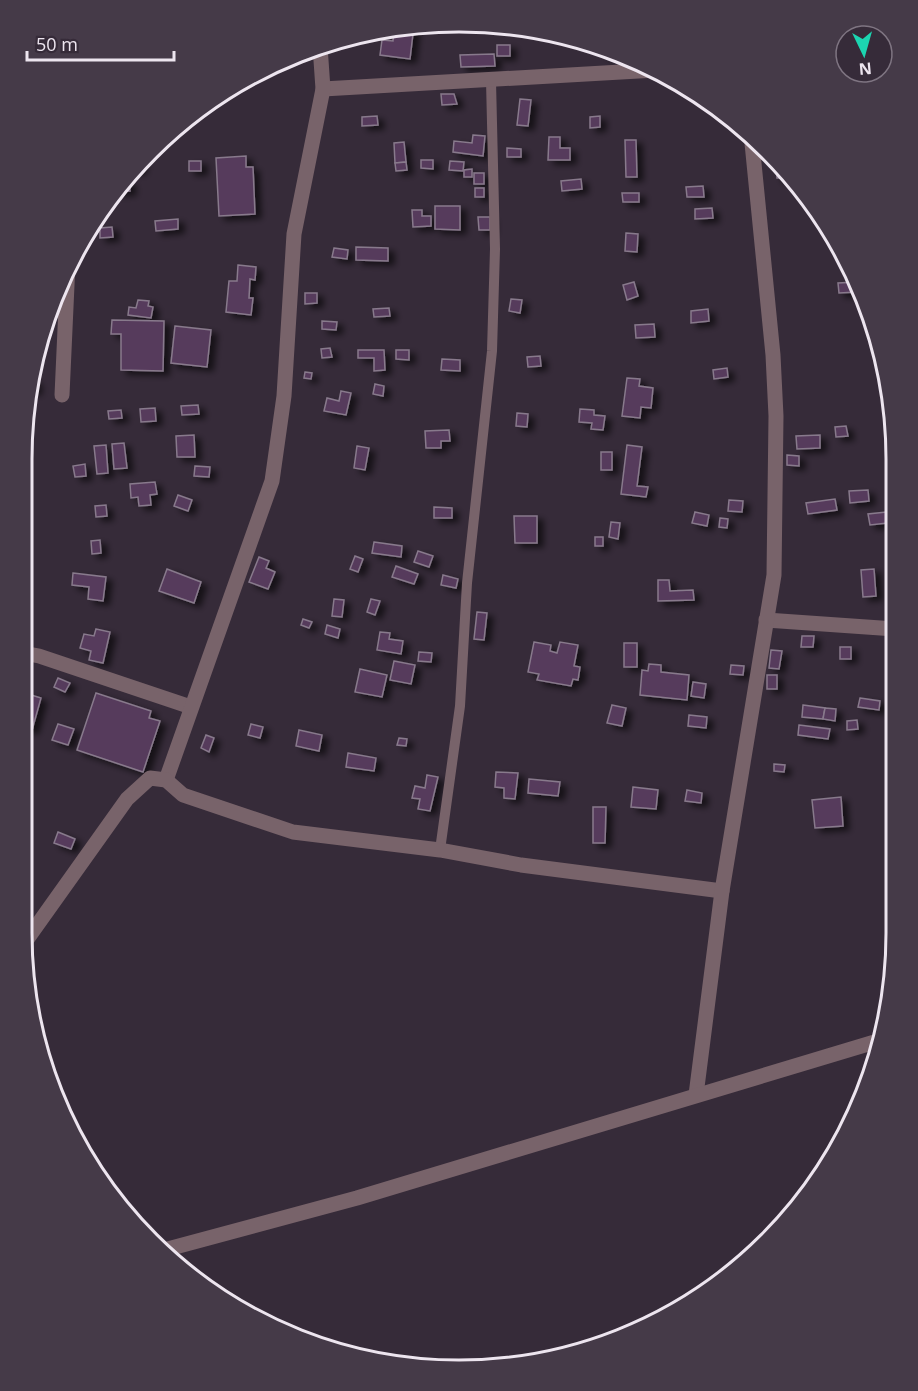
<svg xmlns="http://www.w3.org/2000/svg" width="918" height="1391" font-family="'Open Sans',sans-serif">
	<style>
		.building { fill: #563a5c; stroke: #887a8c; stroke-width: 1.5; filter: url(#shadow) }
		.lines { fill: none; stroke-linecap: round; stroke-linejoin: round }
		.service { stroke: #78636a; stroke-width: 10 }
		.minor { stroke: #78636a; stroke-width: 15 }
		.rim { fill: none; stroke: #ede5ef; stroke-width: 3 }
	</style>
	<defs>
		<filter id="shadow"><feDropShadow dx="6" dy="4" stdDeviation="3" flood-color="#0009"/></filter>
	</defs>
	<rect width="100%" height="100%" fill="#362b39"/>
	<!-- building -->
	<g class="building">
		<path d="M414,25L410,59L380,55L382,40L393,41L394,28Z"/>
		<rect x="497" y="45" width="13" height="11"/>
		<path d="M603,46L613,50V55H603Z"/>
		<path d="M494,54L495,66L461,67L460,55Z"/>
		<path d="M441,94H454L457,104L442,105Z"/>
		<path d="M520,99L531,100L528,126L517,125Z"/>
		<path d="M377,116L378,125L362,126V117Z"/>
		<path d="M600,116V127L590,128V117Z"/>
		<path d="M473,135L485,136L483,156L453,152L454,141L472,143Z"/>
		<path d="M549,137H560V148H570V160H548Z"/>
		<path d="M625,140H636L637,177H626Z"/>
		<path d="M404,142L406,162L395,163L394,143Z"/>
		<path d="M507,148L521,149V157H507Z"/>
		<path d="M246,156V167H253L255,214L219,216L216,158Z"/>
		<path d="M421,160H433V169L421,168Z"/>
		<path d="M776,160L787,172L788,178H777Z"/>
		<rect x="189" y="161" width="12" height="10"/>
		<path d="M450,161L464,162L463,171L449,170Z"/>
		<path d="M138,162H141L140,170H130Z"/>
		<path d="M406,162L407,170L396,171L395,163Z"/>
		<path d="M472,169V177H464V170Z"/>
		<rect x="474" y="173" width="10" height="11"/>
		<path d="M581,179L582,189L562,191L561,181Z"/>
		<path d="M129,181L130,191L115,192L122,182Z"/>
		<path d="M703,186L704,197H687L686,187Z"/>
		<rect x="475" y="188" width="9" height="9"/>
		<path d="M804,191L807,193L811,200L804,201Z"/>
		<path d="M622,193H639V202H623Z"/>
		<path d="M435,206H460V230L435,229Z"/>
		<path d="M712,208L713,218L695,219V209Z"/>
		<path d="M412,210H422V216H431V226L413,227Z"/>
		<path d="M478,217H490V230H479Z"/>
		<path d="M178,219V229L156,231L155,221Z"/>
		<path d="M823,220H824L831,232L824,233Z"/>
		<path d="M112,227L113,237L100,238V228Z"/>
		<path d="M626,233L638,234L637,252L625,251Z"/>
		<path d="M356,247L388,248V261L356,260Z"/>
		<path d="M334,248L348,250L347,259L332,257Z"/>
		<path d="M238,265L256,267L255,280L250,279L249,298H253L251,315L226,312L229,281H237Z"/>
		<path d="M634,282L638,296L627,300L623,285Z"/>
		<path d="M857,282V292L839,293L838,283Z"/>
		<path d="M305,293H317V303L305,304Z"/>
		<path d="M511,299L522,300L520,313L509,311Z"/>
		<path d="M138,300L149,301L148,306L153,307L151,318L128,315L129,307L136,308Z"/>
		<path d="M389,308L390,316L374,317L373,309Z"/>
		<path d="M708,309L709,321L691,323V311Z"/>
		<path d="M112,320L164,321L163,371L121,370V334H111Z"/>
		<path d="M322,321L337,322L336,330L322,329Z"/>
		<path d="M654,324L655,337L636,338L635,325Z"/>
		<path d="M175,326L211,330L207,367L171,363Z"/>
		<path d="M330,348L332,357L322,358L321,349Z"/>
		<path d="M358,350H384L385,370L374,371V358H358Z"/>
		<path d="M396,350H409V360L396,359Z"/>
		<path d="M540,356L541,366L528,367L527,357Z"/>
		<path d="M442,359L460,360V371L441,370Z"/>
		<path d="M727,368L728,377L714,379L713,370Z"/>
		<path d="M305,372L312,373L311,379L304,378Z"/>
		<path d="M627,378L640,379L639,386L653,388L651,408L641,407L640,418L622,416Z"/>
		<path d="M31,380H35L36,390L28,391Z"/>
		<path d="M375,384L384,386L383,396L373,394Z"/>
		<path d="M341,391L351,393L346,415L324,411L327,398L339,401Z"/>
		<path d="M198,405L199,414L182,415L181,406Z"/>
		<path d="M155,408L156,421L141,422L140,409Z"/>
		<path d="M580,409L594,410V415L605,416L603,430L591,429L592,423L579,422Z"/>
		<path d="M121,410L122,418L109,419L108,411Z"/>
		<path d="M517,413L528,414L527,427L516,426Z"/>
		<path d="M885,421H894L896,430L886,431Z"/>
		<path d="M846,426L848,436L836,437L835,427Z"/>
		<path d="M449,430L450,441H441V448H426L425,431Z"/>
		<path d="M194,435L195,457H177L176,436Z"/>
		<path d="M820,435V448L797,449L796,436Z"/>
		<path d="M124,443L127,468L114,469L112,444Z"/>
		<path d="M106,445L108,473L97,474L94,446Z"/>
		<path d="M627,445L642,447L637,486L648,487L646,497L621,494Z"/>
		<path d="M357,446L369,448L365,470L354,468Z"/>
		<rect x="601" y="452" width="11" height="18"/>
		<path d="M787,455L799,456V466L787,465Z"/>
		<path d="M85,464L86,476L75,477L73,466Z"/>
		<path d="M195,466L210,467L209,477L194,476Z"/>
		<path d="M155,482L157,494L150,495L151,505L139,506L138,497L131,498L130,484Z"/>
		<path d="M868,490L869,501L850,503L849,491Z"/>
		<path d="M178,495L192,500L188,511L174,506Z"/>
		<path d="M835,499L837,510L808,514L806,503Z"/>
		<path d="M729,500L743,501L742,512L728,511Z"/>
		<path d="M106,505L107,516L96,517L95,506Z"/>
		<path d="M434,507L452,508V518H434Z"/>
		<path d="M896,511V522L870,525L868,514Z"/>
		<path d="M695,512L709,515L707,526L692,523Z"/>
		<path d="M514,516H537V543H515Z"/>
		<path d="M720,518L728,519L727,528L719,527Z"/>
		<path d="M611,522L620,523L618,539L609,537Z"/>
		<rect x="595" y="537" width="8" height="9"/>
		<path d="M100,540L101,553L92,554L91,541Z"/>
		<path d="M374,542L402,546L401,557L372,553Z"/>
		<path d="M418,551L433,556L429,567L414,562Z"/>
		<path d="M355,556L363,559L358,572L350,569Z"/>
		<path d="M259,557L269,561L266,568L275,572L268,589L249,582Z"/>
		<path d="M396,566L418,574L414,584L392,577Z"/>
		<path d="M167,569L201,582L194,603L159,591Z"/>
		<path d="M874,569L876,596L863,597L861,570Z"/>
		<path d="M73,573L106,577L103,601L88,599L89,587L72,585Z"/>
		<path d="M443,575L458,579L456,588L441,585Z"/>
		<path d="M658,580H669L670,591L693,590L694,600L658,601Z"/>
		<path d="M334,599L344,600L342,617L332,616Z"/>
		<path d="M371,599L380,601L375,615L367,612Z"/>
		<path d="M477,612L487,613L484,640L474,639Z"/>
		<path d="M303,619L312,622L309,628L301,625Z"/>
		<path d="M327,625L340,629L338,638L325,634Z"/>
		<path d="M96,629L110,632L103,663L89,660L91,651L80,648L84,634L94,636Z"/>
		<path d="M380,632L390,633L389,639L403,641L401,654L377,650Z"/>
		<path d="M802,636H814L813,647H801Z"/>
		<path d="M534,642L551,645L550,651L557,653L560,642L578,645L574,666L580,667L578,680L573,679L571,686L537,680L539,674L528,672Z"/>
		<rect x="624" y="643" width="13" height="24"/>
		<rect x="840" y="647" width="11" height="12"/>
		<path d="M771,650L782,651L779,669L769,668Z"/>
		<path d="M419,652L432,653L431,662L418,661Z"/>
		<path d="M394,661L415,665L411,684L390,680Z"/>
		<path d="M649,664L661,665V672L689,675L687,700L640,695L642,670L648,671Z"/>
		<path d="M731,665L744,666L743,675L730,674Z"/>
		<path d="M360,669L387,675L382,697L355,692Z"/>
		<rect x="767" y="675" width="10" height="14"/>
		<path d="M58,678L70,683L65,692L54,687Z"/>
		<path d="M693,682L706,684L704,698L691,696Z"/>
		<path d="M96,693L151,711L149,718L160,721L143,772L77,750Z"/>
		<path d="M28,694L41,698L32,730L22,727L23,713Z"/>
		<path d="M860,698L880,701L879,710L858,707Z"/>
		<path d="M612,705L626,708L622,726L607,723Z"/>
		<path d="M803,705L825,708L823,719L802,717Z"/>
		<path d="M825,708L836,709L835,721L823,719Z"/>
		<path d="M689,715L707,717L706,728L688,726Z"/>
		<path d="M857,720L858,729L847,730V721Z"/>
		<path d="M58,724L74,729L68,745L52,740Z"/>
		<path d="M251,724L263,727L260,738L248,735Z"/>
		<path d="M799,725L830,729L828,739L798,735Z"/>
		<path d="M299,730L322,735L319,751L296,746Z"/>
		<path d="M206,735L214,738L209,752L201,748Z"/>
		<path d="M399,738L407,739L406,746L397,745Z"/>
		<path d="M348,753L376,758L374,771L346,767Z"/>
		<path d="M774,764L785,765L784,772L774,771Z"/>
		<path d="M496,772L518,773L515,799L504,798V788L495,787Z"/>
		<path d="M427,775L438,777L430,811L418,809L420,799L412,798L415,786L425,788Z"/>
		<path d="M529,779L560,782L558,796L528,793Z"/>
		<path d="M633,787L658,790L656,809L631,807Z"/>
		<path d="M687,790L702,793L701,803L685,801Z"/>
		<path d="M841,797L843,826L815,828L812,800Z"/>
		<path d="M593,807H606L605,843H593Z"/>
		<path d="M58,832L75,839L71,849L54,843Z"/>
	</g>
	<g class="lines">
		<!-- service -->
		<path class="service" d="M440,850L460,706L467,583L492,351L495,249L491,81"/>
		<!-- minor -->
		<g class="minor">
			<path d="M323,89L656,70"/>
			<path d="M62,395L68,263"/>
			<path d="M766,620L895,629"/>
			<path d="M23,653L39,656L191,707"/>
			<path d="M166,780L272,481L284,396L294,234L323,89L320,46"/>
			<path d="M23,945L127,799L150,778L166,780L183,795L293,832L440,850L521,865L722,891"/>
			<path d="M696,1095L722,891L774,575L776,416L773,355L751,133"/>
			<path d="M164,1250L357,1198L878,1041"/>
		</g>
	</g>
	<!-- crop -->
	<path d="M0 0H918V1391H0ZM459 32H459A427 427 0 0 1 886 459V933A427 427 0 0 1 459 1360H459A427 427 0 0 1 32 933V459A427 427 0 0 1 459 32Z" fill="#453a48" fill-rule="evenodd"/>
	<path class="rim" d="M459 32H459A427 427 0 0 1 886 459V933A427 427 0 0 1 459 1360H459A427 427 0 0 1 32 933V459A427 427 0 0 1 459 32Z"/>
	<!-- north arrow -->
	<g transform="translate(864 54) rotate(175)"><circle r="28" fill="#362b39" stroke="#7f7582" stroke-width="1.5"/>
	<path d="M0-4.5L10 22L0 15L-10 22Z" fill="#1cd5b1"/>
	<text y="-9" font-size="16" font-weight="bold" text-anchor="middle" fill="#ede5ef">N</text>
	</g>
	<!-- scale -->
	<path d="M27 51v9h147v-9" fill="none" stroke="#ede5ef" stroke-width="3"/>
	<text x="36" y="51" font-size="18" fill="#ede5ef" stroke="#362b39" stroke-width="4.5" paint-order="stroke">50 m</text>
</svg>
